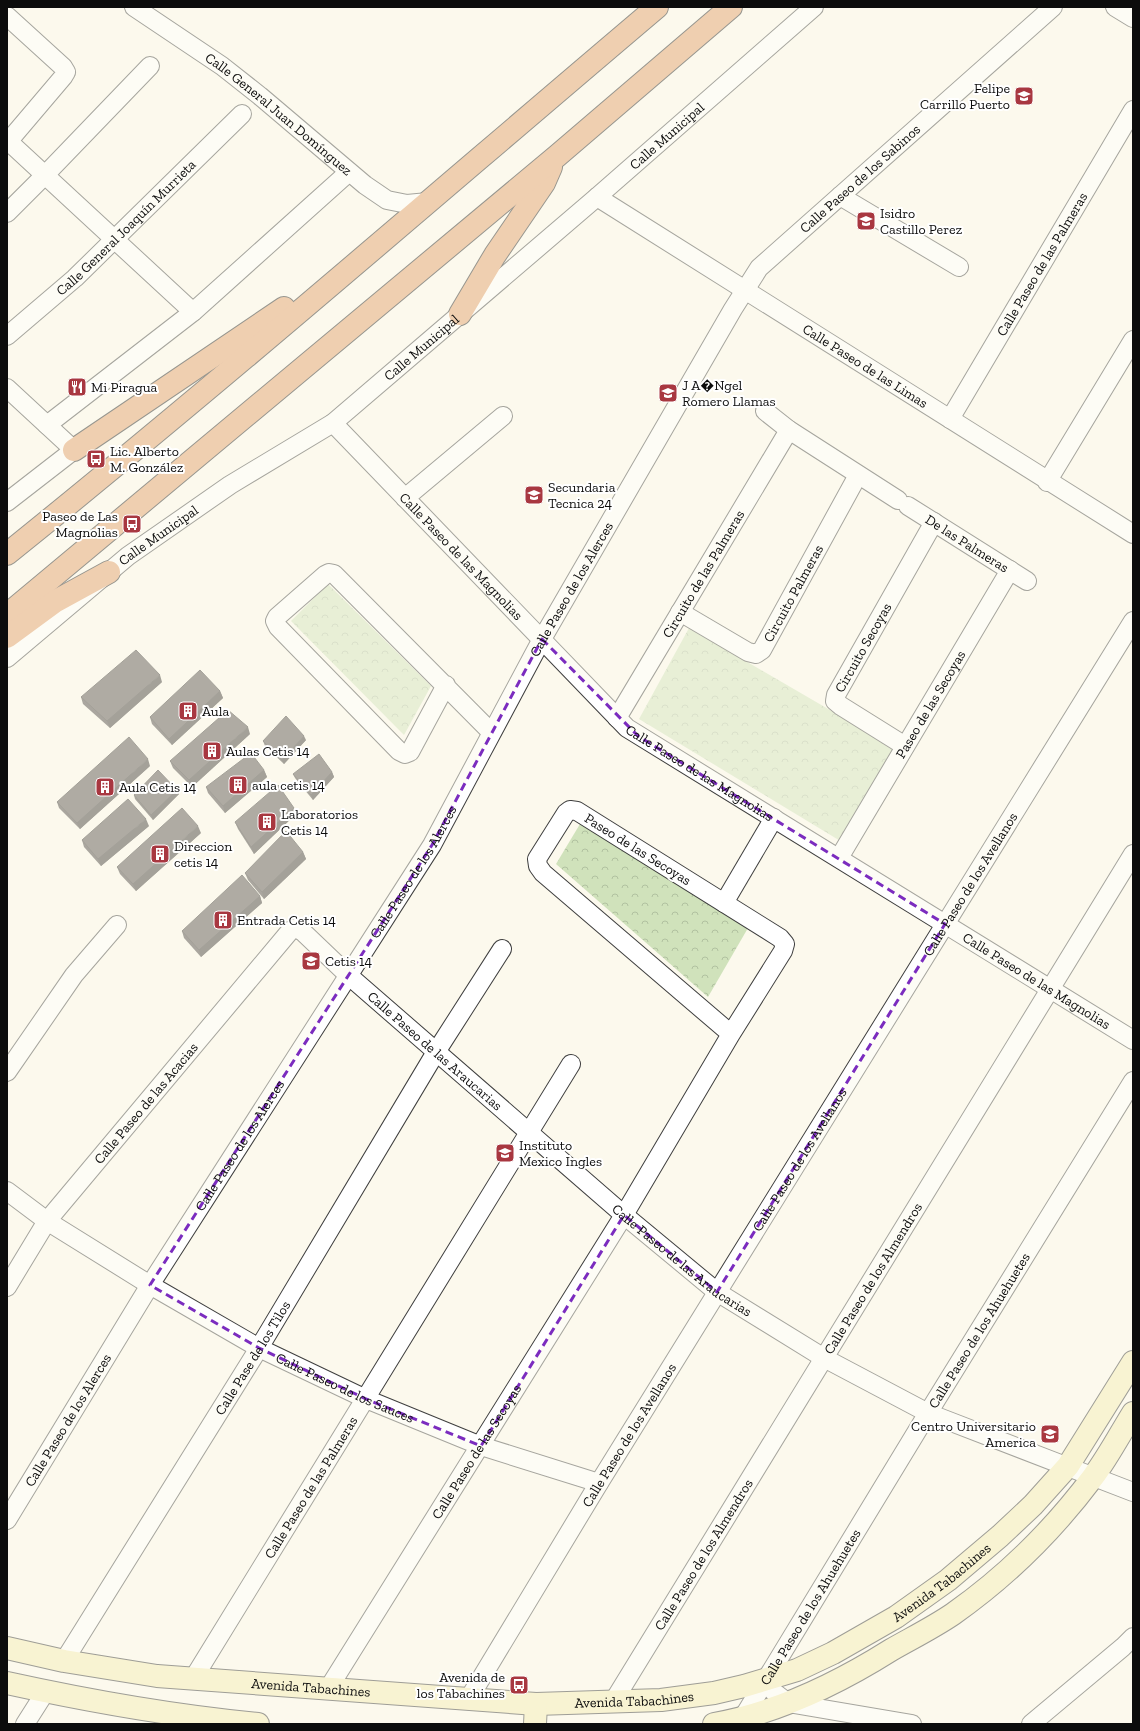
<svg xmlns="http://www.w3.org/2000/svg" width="1140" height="1731" font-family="'Zilla Slab',serif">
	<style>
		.park { fill: url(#park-crowns) }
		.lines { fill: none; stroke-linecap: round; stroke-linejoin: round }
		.street-casing { stroke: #3f3f3f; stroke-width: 20 }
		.secondary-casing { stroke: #2e2e2e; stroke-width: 24 }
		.highway-casing { stroke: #1d1d1d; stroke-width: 24 }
		.street { stroke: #fff; stroke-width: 18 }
		.secondary { stroke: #f4eab1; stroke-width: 22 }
		.highway { stroke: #e09b67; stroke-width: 22 }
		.wall { fill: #474240 }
		.shaded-wall { fill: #3a3634 }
		.building { fill: #534d4a; stroke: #3a3634 }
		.marked { fill: none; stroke: #7b2cbf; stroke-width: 3; stroke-dasharray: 8 5; stroke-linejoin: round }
		.labels { text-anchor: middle; stroke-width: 4; stroke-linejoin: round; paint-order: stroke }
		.poi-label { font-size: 14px; fill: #0c0c0c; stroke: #fff; text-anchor: start }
		.street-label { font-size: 14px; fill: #0c0c0c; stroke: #fff }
	</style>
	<defs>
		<pattern id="park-crowns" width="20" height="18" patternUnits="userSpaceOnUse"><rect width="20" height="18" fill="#d0e2bb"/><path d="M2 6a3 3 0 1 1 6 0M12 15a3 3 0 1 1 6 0" fill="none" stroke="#b1c1a0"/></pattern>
	</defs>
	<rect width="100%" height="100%" fill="#fcf9ed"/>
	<!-- park -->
	<g class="park">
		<path d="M328,584L431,686L404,735L291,621Z"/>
		<path d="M689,628L897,749L842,842L639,719Z"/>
		<path d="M580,824L748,928L708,997L556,864Z"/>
	</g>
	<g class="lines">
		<defs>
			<g id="street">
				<path id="s1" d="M134,7L222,66L260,96L365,185L387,200L407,204L428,202"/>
				<path d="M1115,7L1133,18"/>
				<path d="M7,16L63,67L66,72L63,77L7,143"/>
				<path d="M7,140L193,312"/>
				<path d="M840,196L959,267"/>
				<path id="s2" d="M597,197L1133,534"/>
				<path d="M7,213L45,175L150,66"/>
				<path id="s3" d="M7,336L75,278L242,114"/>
				<path d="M7,388L74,450L7,502"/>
				<path d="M765,411L789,430L898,500"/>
				<path id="s4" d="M950,419L1133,110"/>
				<path id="s5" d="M333,423L627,728L1133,1040"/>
				<path d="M47,425L193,312L349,172"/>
				<path d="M1047,482L1133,340"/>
				<path d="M405,498L503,416"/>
				<path id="s6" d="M908,506L1027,581"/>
				<path id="s7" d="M680,612L748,652L756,654L762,650L858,475"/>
				<path id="s8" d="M7,658L128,556L230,485L333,423L597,197L814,7"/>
				<path d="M446,685L410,752L405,754L399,751L278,627L275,621L277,617L325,575L329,573L334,574L491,732"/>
				<path id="s9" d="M617,718L789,430"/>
				<path id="s10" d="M905,746L841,706L835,701L836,695L934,522"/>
				<path id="s11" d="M839,858L1010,570"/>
				<path d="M724,903L774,818"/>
				<path d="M7,1072L74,975L117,925"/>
				<path id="s12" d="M7,1191L47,1221L150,1285L259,1348L366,1399L481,1446L599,1483"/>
				<path id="s13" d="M7,1287L47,1221L290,931L296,928L303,932L348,975L624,1215L717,1292L824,1358L928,1413L1133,1492"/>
				<path id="s14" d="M7,1520L150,1285L432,845L542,639L733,309L759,268L1053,7"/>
				<path id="s15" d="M64,1661L259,1348L436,1052L502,949"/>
				<path id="s16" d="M193,1679L571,1064"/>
				<path d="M764,1681L775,1693L788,1703L912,1724"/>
				<path id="s17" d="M328,1689L624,1215L731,1034L783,951L785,944L780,938L577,811L570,810L566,813L537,859L538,866L543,873L731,1034"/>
				<path id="s18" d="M468,1700L599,1483L1133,621"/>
				<path id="s19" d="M613,1702L1133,854"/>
				<path d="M25,1724L46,1691"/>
				<path id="s20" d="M739,1724L928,1413L1133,1081"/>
				<path d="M1031,1724L1123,1647L1133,1637"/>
			</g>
			<g id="secondary">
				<path id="s21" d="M7,1648L64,1661L157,1676L536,1704L661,1700L714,1693L744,1686L797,1670L833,1653L896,1617L948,1580L1000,1536L1033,1505L1068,1466L1133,1362"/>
				<path d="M7,1683C89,1701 174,1716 258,1724"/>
				<path d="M535,1724L536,1704"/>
				<path d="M714,1724C777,1713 837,1684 891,1650C912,1638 934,1627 953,1614C1007,1576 1054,1529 1093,1477C1108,1457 1120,1434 1133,1413"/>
			</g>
			<g id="highway">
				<path d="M460,314L495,255L544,183L551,167"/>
				<path d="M74,450L284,308"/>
				<path d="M7,554C228,376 441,190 657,7"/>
				<path d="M7,615L557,156L731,7"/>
				<path d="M7,637L56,601L109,572"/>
			</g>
		</defs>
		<!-- street casing -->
		<use href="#street" class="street-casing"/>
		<!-- secondary casing -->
		<use href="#secondary" class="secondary-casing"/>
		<!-- highway casing -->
		<use href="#highway" class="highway-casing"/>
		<!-- street -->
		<use href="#street" class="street"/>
		<!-- secondary -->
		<use href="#secondary" class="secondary"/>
		<!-- highway -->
		<use href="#highway" class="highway"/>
	</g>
	<!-- wall -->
	<g class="wall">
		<path d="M162,682L110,728L83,704L81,697Z"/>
		<path d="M220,691L223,698L172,745L152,724L150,717Z"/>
		<path d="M250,734L192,787L173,768L170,761Z"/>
		<path d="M306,740L284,764L265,746L263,741Z"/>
		<path d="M150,766L80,829L59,808L57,802Z"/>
		<path d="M264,770L267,777L225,813L208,793L206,787Z"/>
		<path d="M332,772L334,777L313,800L295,778L293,774Z"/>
		<path d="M177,790L179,794L153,820L135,799L134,795Z"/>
		<path d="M296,814L254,854L238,829L235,822Z"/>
		<path d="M149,826L101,866L84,847L82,840Z"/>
		<path d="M201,833L136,891L120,874L117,867Z"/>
		<path d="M303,852L306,859L264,899L248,880L245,873Z"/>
		<path d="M260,896L262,903L201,957L184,938L182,931Z"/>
	</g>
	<!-- shaded-wall -->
	<g class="shaded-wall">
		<path d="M160,675L162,682L110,728L107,721Z"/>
		<path d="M220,691L223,698L172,745L169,739Z"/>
		<path d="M248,727L250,734L192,787L189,780Z"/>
		<path d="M304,736L306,740L284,764L282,760Z"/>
		<path d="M148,759L150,766L80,829L77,823Z"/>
		<path d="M264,770L267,777L225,813L223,806Z"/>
		<path d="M332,772L334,777L313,800L311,795Z"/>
		<path d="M177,790L179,794L153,820L151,815Z"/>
		<path d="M294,808L296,814L254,854L251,847Z"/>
		<path d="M146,819L149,826L101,866L98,859Z"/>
		<path d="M198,826L201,833L136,891L133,884Z"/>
		<path d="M303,852L306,859L264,899L262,892Z"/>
		<path d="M260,896L262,903L201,957L199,950Z"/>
	</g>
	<!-- building -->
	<g class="building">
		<path d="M136,650L160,675L107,721L81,697Z"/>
		<path d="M200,670L220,691L169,739L150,717Z"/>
		<path d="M228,710L248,727L189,780L170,761Z"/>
		<path d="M286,716L304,736L282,760L263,741Z"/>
		<path d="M129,737L148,759L77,823L57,802Z"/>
		<path d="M251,753L264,770L223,806L206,787Z"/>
		<path d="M319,754L332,772L311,795L293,774Z"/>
		<path d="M158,770L177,790L151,815L134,795Z"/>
		<path d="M278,785L294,808L251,847L235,822Z"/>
		<path d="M128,799L146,819L98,859L82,840Z"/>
		<path d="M182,808L198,826L133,884L117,867Z"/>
		<path d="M286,831L303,852L262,892L245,873Z"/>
		<path d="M242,875L260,896L199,950L182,931Z"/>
	</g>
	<!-- marked area -->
	<path d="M0 0H1140V1731H0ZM542,639L638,736L945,924L717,1292L624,1215L481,1446L366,1399L259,1348L150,1285L432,845Z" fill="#fcf9ed" fill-opacity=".55" fill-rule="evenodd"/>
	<path class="marked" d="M542,639L638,736L945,924L717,1292L624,1215L481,1446L366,1399L259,1348L150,1285L432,845Z"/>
	<!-- icons -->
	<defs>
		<symbol id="school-square" viewBox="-11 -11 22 22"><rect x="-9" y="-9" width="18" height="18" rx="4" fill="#a83740" stroke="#fff"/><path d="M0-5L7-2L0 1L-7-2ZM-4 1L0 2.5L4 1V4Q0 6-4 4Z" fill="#fff"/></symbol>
		<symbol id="restaurant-square" viewBox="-11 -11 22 22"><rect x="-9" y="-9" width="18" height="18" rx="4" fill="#a83740" stroke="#fff"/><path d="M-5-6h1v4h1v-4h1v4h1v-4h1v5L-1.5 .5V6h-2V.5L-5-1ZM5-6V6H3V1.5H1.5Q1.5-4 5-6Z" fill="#fff"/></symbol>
		<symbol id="bus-square" viewBox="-11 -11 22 22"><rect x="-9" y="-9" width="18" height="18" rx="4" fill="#a83740" stroke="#fff"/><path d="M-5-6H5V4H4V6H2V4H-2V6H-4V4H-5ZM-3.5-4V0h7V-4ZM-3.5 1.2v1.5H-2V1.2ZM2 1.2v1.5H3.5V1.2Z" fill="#fff"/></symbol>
		<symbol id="building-square" viewBox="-11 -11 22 22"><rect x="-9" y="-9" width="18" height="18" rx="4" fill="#a83740" stroke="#fff"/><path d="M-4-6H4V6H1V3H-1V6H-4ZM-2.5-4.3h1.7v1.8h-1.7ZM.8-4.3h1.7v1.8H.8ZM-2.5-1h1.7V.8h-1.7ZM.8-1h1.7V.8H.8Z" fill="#fff"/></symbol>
		<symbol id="university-square" viewBox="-11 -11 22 22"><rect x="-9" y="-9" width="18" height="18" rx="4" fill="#a83740" stroke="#fff"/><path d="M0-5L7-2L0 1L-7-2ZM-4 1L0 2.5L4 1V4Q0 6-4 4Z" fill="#fff"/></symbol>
	</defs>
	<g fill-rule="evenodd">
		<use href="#school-square" x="1013" y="85" width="22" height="22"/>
		<use href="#school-square" x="855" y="210" width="22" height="22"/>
		<use href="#restaurant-square" x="66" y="376" width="22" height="22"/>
		<use href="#school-square" x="657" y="382" width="22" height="22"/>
		<use href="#bus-square" x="85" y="448" width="22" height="22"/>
		<use href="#school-square" x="523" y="484" width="22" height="22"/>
		<use href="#bus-square" x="121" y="513" width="22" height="22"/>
		<use href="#building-square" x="177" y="700" width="22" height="22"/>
		<use href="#building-square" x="201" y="740" width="22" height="22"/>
		<use href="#building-square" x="227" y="774" width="22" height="22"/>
		<use href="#building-square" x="94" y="776" width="22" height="22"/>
		<use href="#building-square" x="256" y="811" width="22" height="22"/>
		<use href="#building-square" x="149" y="843" width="22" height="22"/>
		<use href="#building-square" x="212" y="909" width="22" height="22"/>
		<use href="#university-square" x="300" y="950" width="22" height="22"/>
		<use href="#school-square" x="494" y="1142" width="22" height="22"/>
		<use href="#university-square" x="1039" y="1423" width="22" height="22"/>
		<use href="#bus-square" x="508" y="1674" width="22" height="22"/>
	</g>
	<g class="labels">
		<!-- poi labels -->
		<g class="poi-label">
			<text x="1010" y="93" text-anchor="end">Felipe<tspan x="1010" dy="16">Carrillo Puerto</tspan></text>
			<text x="880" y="218">Isidro<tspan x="880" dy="16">Castillo Perez</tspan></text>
			<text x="682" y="390">J A�Ngel<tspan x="682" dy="16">Romero Llamas</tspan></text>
			<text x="91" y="392">Mi Piragua</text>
			<text x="110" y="456">Lic. Alberto<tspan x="110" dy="16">M. González</tspan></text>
			<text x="548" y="492">Secundaria<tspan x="548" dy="16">Tecnica 24</tspan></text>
			<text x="118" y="521" text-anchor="end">Paseo de Las<tspan x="118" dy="16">Magnolias</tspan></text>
			<text x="202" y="716">Aula</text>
			<text x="226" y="756">Aulas Cetis 14</text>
			<text x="252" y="790">aula cetis 14</text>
			<text x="119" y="792">Aula Cetis 14</text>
			<text x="281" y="819">Laboratorios<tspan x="281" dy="16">Cetis 14</tspan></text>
			<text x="174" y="851">Direccion<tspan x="174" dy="16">cetis 14</tspan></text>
			<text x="237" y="925">Entrada Cetis 14</text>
			<text x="325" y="966">Cetis 14</text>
			<text x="519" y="1150">Instituto<tspan x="519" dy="16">Mexico Ingles</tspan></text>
			<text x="1036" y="1431" text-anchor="end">Centro Universitario<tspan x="1036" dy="16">America</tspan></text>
			<text x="505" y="1682" text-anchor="end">Avenida de<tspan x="505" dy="16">los Tabachines</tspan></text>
		</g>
		<!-- street labels -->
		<g class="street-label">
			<text dy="5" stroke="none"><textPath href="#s1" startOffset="180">Calle General Juan Domínguez</textPath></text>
			<text dy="5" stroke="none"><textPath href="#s8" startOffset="843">Calle Municipal</textPath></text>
			<text dy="5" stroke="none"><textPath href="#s14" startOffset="1596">Calle Paseo de los Sabinos</textPath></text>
			<text dy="5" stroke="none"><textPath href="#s3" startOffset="161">Calle General Joaquín Murrieta</textPath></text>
			<text dy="5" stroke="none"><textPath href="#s4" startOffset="180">Calle Paseo de las Palmeras</textPath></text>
			<text dy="5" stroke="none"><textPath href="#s8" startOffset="519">Calle Municipal</textPath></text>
			<text dy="5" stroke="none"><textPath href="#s2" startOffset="317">Calle Paseo de las Limas</textPath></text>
			<text dy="5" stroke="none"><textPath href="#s8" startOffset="195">Calle Municipal</textPath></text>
			<text dy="5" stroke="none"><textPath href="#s6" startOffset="70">De las Palmeras</textPath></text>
			<text dy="5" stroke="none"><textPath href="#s5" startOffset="185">Calle Paseo de las Magnolias</textPath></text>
			<text dy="5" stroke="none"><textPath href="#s9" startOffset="168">Circuito de las Palmeras</textPath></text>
			<text dy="5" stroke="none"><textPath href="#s14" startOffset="1089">Calle Paseo de los Alerces</textPath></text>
			<text dy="5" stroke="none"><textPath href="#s7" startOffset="159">Circuito Palmeras</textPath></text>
			<text dy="5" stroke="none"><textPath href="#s10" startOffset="144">Circuito Secoyas</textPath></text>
			<text dy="5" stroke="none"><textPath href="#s11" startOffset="179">Paseo de las Secoyas</textPath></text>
			<text dy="5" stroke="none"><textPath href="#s5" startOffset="509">Calle Paseo de las Magnolias</textPath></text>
			<text transform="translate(638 849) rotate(32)" y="5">Paseo de las Secoyas</text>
			<text dy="5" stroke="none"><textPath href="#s14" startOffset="765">Calle Paseo de los Alerces</textPath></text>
			<text dy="5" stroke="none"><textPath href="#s18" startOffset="958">Calle Paseo de los Avellanos</textPath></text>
			<text dy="5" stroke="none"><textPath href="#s5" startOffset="905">Calle Paseo de las Magnolias</textPath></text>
			<text dy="5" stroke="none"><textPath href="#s13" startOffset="648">Calle Paseo de las Araucarias</textPath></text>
			<text dy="5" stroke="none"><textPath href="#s13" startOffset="231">Calle Paseo de las Acacias</textPath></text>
			<text dy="5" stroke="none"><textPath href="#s14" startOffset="441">Calle Paseo de los Alerces</textPath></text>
			<text dy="5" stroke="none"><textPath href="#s18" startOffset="634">Calle Paseo de los Avellanos</textPath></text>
			<text dy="5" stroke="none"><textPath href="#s13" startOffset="972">Calle Paseo de las Araucarias</textPath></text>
			<text dy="5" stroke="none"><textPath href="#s19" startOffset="497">Calle Paseo de los Almendros</textPath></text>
			<text dy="5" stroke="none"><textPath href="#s20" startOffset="461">Calle Paseo de los Ahuehuetes</textPath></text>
			<text dy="5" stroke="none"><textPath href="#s15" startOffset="357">Calle Pase de los Tilos</textPath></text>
			<text dy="5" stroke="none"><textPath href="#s12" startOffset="392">Calle Paseo de los Sauces</textPath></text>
			<text dy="5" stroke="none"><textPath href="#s14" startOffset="117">Calle Paseo de los Alerces</textPath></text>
			<text dy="5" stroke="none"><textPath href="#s18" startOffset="310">Calle Paseo de los Avellanos</textPath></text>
			<text dy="5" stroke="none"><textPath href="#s17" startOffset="280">Calle Paseo de las Secoyas</textPath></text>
			<text dy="5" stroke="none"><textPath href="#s16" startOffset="225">Calle Paseo de las Palmeras</textPath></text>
			<text dy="5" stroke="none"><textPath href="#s19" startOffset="173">Calle Paseo de los Almendros</textPath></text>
			<text dy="5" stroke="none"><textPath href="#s21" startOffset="967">Avenida Tabachines</textPath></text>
			<text dy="5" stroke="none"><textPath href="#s20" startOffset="137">Calle Paseo de los Ahuehuetes</textPath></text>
			<text dy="5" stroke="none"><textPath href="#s21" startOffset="307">Avenida Tabachines</textPath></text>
			<text dy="5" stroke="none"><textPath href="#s21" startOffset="631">Avenida Tabachines</textPath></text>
		</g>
	</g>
	<!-- border -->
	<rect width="1140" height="1731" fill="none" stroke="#0c0c0c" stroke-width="16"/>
</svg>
